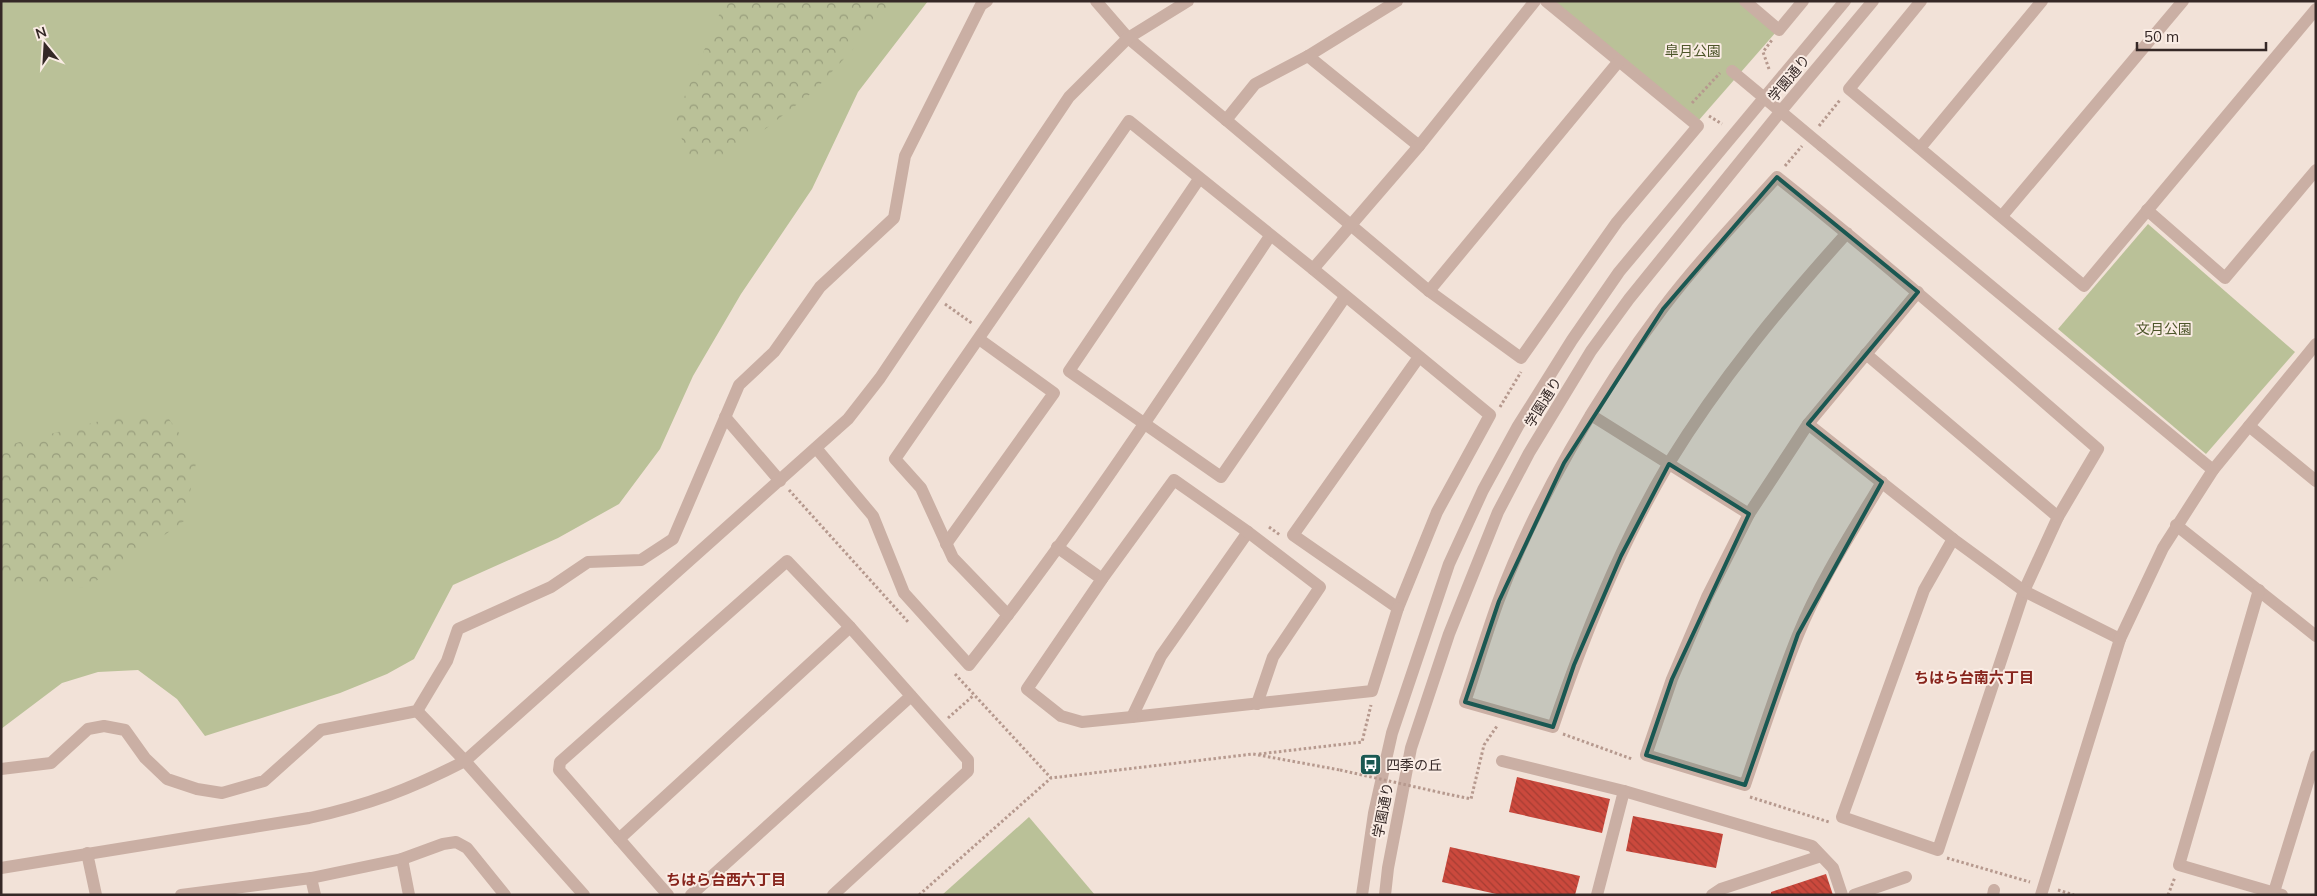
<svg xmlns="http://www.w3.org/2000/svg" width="2317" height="896" font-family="Mulish,'Noto Sans JP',sans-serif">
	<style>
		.green { fill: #bac198 }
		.forest { fill: url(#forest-crowns) }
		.building { fill: url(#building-back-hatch) }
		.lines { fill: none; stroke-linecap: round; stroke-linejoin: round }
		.path { stroke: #b6998e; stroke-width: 3; stroke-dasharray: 2.5 2.5; stroke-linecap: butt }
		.minor { stroke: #caafa4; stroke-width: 12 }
		.path-bridge { stroke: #b6998e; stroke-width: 3; stroke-dasharray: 2.5 2.5; stroke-linecap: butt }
		.minor-bridge { stroke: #caafa4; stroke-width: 12 }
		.marked { fill: #1a5852; fill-opacity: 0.2; stroke: #1a5852; stroke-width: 4; stroke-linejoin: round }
		.labels { text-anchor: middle; stroke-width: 4; stroke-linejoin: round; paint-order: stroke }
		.park-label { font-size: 14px; fill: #4c5529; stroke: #faece4 }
		.street-label { font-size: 14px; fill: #352826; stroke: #faece4 }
		.poi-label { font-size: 14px; fill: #352826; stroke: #faece4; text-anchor: start }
		.neighbourhood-label { font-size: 15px; font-weight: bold; fill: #87241c; stroke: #faece4 }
	</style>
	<defs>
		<pattern id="forest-crowns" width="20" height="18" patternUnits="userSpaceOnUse" patternTransform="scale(1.25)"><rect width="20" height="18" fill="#bac198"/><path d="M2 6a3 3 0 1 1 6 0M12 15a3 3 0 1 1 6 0" fill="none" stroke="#989d7c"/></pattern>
		<pattern id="building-back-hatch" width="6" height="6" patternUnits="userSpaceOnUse" patternTransform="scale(1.25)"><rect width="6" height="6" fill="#cb493d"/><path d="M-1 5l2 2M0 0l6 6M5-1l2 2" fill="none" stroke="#a63d33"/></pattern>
	</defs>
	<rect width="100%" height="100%" fill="#f2e2d8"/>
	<!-- green -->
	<g class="green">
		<path d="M1,1H928L858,92L812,189L741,294L693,376L660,449L619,504L558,538L453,585L414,659L387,674L340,693L205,736L177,699L138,670L98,672L62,683L1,729Z"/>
		<path d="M1553,1H1738L1776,32L1699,120Z"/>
		<path d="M2148,224L2295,352L2206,454L2058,329Z"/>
		<path d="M1029,817L1095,895H942Z"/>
	</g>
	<!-- forest -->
	<g class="forest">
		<path d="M725,1H898L813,92L724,161L687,154L675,119Z"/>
		<path d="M115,417L169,419L197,458L184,521L121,566L84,588L1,583V447Z"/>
	</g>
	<!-- building -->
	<g class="building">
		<path d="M1517,777L1610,799L1602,833L1509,812Z"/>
		<path d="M1633,816L1723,834L1716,868L1626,851Z"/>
		<path d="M1450,847L1580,876L1575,895H1501L1442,882Z"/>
		<path d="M1826,874L1833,895H1771V892Z"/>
	</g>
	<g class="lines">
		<!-- path -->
		<g class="path">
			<path d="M1769,69L1763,52L1772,40"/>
			<path d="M1692,103L1720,73"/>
			<path d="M1709,116L1722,124"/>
			<path d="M1819,126L1840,100"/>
			<path d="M1785,166L1802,146"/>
			<path d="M945,304L973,324"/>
			<path d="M1500,407L1521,372"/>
			<path d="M789,490L909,623"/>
			<path d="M1269,527L1280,535"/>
			<path d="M955,674L1051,778"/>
			<path d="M948,718L974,695"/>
			<path d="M1563,734L1632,759"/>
			<path d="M1259,754L1362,742L1371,705"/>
			<path d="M1447,794L1471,799L1484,745L1497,726"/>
			<path d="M1750,797L1829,822"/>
			<path d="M1947,858L2030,882"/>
			<path d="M2058,890L2074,895"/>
			<path d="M919,895L1051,778L1253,754L1340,770"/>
			<path d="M2168,895L2175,877"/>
		</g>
		<!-- minor -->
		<g class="minor">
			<path d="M1096,1L1128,38L1226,120L1429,291L1521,358L1617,222L1698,126L1546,1"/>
			<path d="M1745,1L1779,30L1803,1"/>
			<path d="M1921,1L1849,89L2084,286L2316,9"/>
			<path d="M1308,56L1419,146"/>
			<path d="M1226,120L1255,84L1308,56L1397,1"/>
			<path d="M1822,146L2213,470"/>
			<path d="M1920,148L2042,1"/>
			<path d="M1199,179L1069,371L1221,477L1345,297"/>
			<path d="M2147,210L2225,278L2316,170"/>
			<path d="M2002,216L2183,1"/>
			<path d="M1847,233C1782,305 1720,380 1669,463C1620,545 1584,636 1553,727L1465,702C1476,669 1486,635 1498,602C1535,502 1599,393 1663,308C1698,262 1738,220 1777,177C1887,264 1992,357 2098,449L2058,517L2024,591L1938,850L1842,817L1924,590L1953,539"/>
			<path d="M1313,269L1490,415L1437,512L1398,608L1293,535L1419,357"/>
			<path d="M1429,291L1619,61"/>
			<path d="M1866,354L2058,517"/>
			<path d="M1591,415L1749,514"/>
			<path d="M725,417L780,481"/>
			<path d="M1808,424L1953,539L2024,591L2120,639"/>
			<path d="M2249,426L2316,481"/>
			<path d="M816,448L873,516L904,593L969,665C1078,528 1173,381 1270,236"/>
			<path d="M1882,482C1852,532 1820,581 1798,635C1778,684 1762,735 1745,785L1646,755L1672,679L1707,597L1749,514L1808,424L1918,292"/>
			<path d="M2176,525L2316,636"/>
			<path d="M1248,532L1161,656L1132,717L1372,691L1398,608"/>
			<path d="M946,544L1054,393L979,339"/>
			<path d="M1057,547L1102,579L1027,689L1061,716L1082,722L1132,717"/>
			<path d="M1102,579L1174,480L1248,532L1320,587L1273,657L1257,704"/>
			<path d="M2259,590L2179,865L2282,895"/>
			<path d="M1008,615L953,558L921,488L895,459L1129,121L1313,269L1419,146L1535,1"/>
			<path d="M417,711L465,761L584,895"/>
			<path d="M1502,761L1624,791L1812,846L1833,868L1842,895"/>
			<path d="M1,769L51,763L88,729L104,726L125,730L145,758L167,779L197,789L222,793L264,781L321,730L417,711L447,661L458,629L551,587L588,562L641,560L673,539L739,385L774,352L820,287L894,218L905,156L981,5L987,1"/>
			<path d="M619,839L850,627"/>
			<path d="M87,853L96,895"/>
			<path d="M402,859L409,895"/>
			<path d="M1,868L309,818C368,805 411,789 465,761L848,419L880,378L1069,97L1128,38L1188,1"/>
			<path d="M311,878L315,895"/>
			<path d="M2274,892L2316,756"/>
			<path d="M181,895L311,878L402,859L443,844L456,842L467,848L505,895"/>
			<path d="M668,895L559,770L560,762L787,561L850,627L968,760V771L833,895"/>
			<path d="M691,895L911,696"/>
			<path d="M1362,895L1374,813L1392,733L1449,564L1483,490L1518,426L1572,340L1619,272L1845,1"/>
			<path d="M1385,895L1388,868L1411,748L1449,634L1498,512L1529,453L1591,351L1629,299L1781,111L1873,1"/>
			<path d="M1597,895L1624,791"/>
			<path d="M1712,895L1721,889L1821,856"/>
			<path d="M1854,895L1906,877"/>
			<path d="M1993,895L1994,890"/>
			<path d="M2041,895L2120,639L2163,548L2213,470L2316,344"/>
		</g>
		<!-- path-bridge -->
		<path class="path-bridge" d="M1340,770L1447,794"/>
		<!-- minor-bridge -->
		<path class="minor-bridge" d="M1732,71L1822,146"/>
	</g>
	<!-- marked area -->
	<path class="marked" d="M1777,177L1918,292L1808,424L1882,482L1798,634L1745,785L1646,755L1672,679L1749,514L1669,464L1621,556L1574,665L1553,727L1465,702L1499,601L1564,463L1663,309Z"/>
	<!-- icons -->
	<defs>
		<symbol id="bus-square" viewBox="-11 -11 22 22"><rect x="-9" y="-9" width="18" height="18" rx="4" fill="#1a5852" stroke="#faece4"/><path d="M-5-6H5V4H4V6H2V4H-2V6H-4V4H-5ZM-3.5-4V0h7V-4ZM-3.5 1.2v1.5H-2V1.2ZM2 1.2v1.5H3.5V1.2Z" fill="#fff"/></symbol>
	</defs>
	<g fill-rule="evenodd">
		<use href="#bus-square" x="1358" y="752" width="25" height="25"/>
	</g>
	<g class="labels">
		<!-- park labels -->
		<g class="park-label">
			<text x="1693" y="56">皐月公園</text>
			<text x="2164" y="334">文月公園</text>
		</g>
		<!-- street labels -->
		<g class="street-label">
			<text transform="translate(1789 78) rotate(-50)" y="5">学園通り</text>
			<text transform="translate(1543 402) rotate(-58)" y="5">学園通り</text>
			<text transform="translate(1383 810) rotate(-79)" y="5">学園通り</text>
		</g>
		<!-- poi labels -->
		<g class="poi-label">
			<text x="1386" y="770">四季の丘</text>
		</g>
		<!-- neighbourhood labels -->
		<g class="neighbourhood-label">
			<text x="1974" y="683">ちはら台南六丁目</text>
			<text x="726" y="885">ちはら台西六丁目</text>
		</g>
	</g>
	<!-- border -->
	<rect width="2317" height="896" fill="none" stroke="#352826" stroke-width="5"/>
	<!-- north arrow -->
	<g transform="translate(45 45) rotate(342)" stroke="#faece4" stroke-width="4" paint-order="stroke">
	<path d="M0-4L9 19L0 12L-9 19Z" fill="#352826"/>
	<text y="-8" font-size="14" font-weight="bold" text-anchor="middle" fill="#352826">N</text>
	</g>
	<!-- scale -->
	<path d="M2137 42v8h129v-8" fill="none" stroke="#352826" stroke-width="2.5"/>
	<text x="2144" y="42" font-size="15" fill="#352826" stroke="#faece4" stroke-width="4" paint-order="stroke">50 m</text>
</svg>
